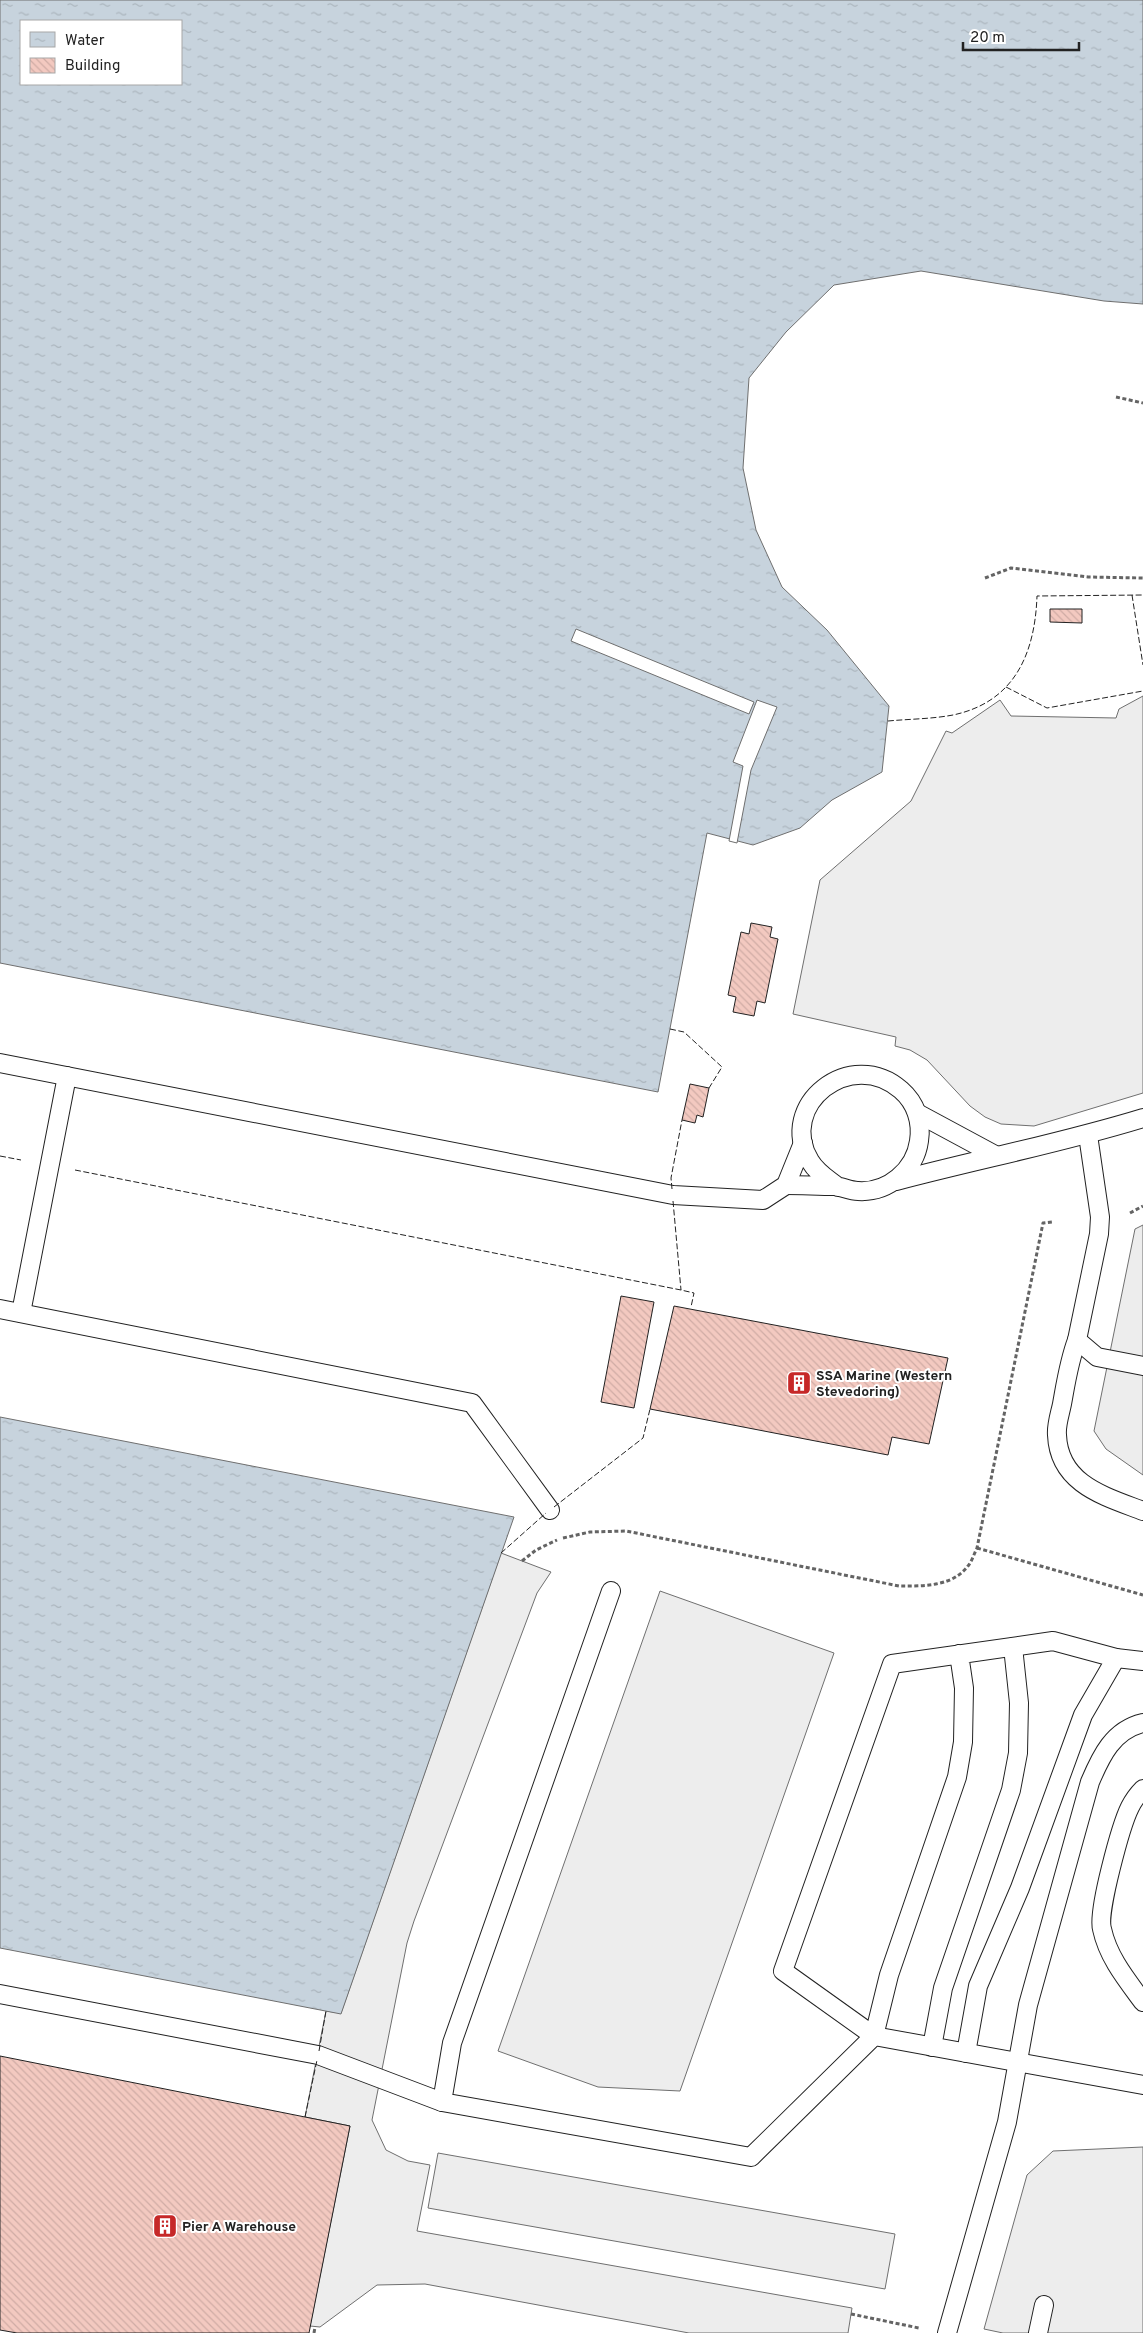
<svg xmlns="http://www.w3.org/2000/svg" width="1143" height="2333" font-family="Overpass,sans-serif">
	<style>
		.parking { fill: #ededed; stroke: #6f6f6f }
		.water { fill: url(#water-ripples); stroke: #6f6f6f; fill-rule: evenodd }
		.pier { fill: #fff; stroke: #6f6f6f }
		.building { fill: url(#building-back-hatch); stroke: #222 }
		.lines { fill: none; stroke-linecap: round; stroke-linejoin: round }
		.lane-casing { stroke: #222; stroke-width: 20 }
		.path { stroke: #646464; stroke-width: 3; stroke-dasharray: 4 2.5; stroke-linecap: butt }
		.lane { stroke: #fff; stroke-width: 18 }
		.fence { stroke: #222; stroke-width: 1; stroke-dasharray: 6 2.5; stroke-linecap: butt }
		.labels { text-anchor: middle; stroke-width: 4; stroke-linejoin: round; paint-order: stroke }
		.poi-label { font-size: 14px; font-weight: bold; fill: #222; stroke: #fff; text-anchor: start }
	</style>
	<defs>
		<pattern id="water-ripples" width="26" height="14" patternUnits="userSpaceOnUse" patternTransform="scale(1.25)"><rect width="26" height="14" fill="#c7d3dd"/><path d="M2 4q2-2 4 0t4 0M15 11q2-2 4 0t4 0" fill="none" stroke="#abb5bd"/></pattern>
		<pattern id="building-back-hatch" width="6" height="6" patternUnits="userSpaceOnUse" patternTransform="scale(1.25)"><rect width="6" height="6" fill="#f3c9c0"/><path d="M-1 5l2 2M0 0l6 6M5-1l2 2" fill="none" stroke="#d0aca5"/></pattern>
	</defs>
	<rect width="100%" height="100%" fill="#fff"/>
	<!-- parking -->
	<g class="parking">
		<path d="M1143,696V1093L1034,1126L1001,1124L985,1117L970,1106L927,1060L910,1050L895,1046L896,1037L793,1014L820,880L911,801L946,731L952,733L1000,700L1011,716L1116,718L1119,709Z"/>
		<path d="M1143,1225V1475L1106,1449L1094,1431L1135,1229Z"/>
		<path d="M501,1553L551,1572L537,1593L414,1921L407,1943L372,2120L386,2150L408,2161L430,2165L417,2231L852,2308L848,2333H689L425,2284L377,2285L320,2327L310,2326L350,2126L305,2117L326,2011L341,2013Z"/>
		<path d="M660,1591L834,1653L680,2091L598,2087L498,2051Z"/>
		<path d="M1143,2147V2333H1003L984,2329L1027,2175L1053,2151Z"/>
		<path d="M438,2153L895,2234L885,2289L428,2208Z"/>
	</g>
	<!-- water -->
	<g class="water">
		<path d="M0,0H1143V304L1104,301L921,271L834,285L786,332L749,378L743,468L756,530L782,587L827,630L889,706L882,772L832,800L800,828L753,845L707,833L658,1092L0,963ZM21,21H181V84H21Z"/>
		<path d="M0,1417L514,1517L341,2014L0,1948Z"/>
	</g>
	<!-- pier -->
	<g class="pier">
		<path d="M576,629L754,702L749,714L571,641Z"/>
		<path d="M757,700L777,707L751,770L737,843L729,841L743,766L733,762Z"/>
	</g>
	<!-- building -->
	<g class="building">
		<path d="M1050,609H1082V623L1050,622Z"/>
		<path d="M751,923L772,927L770,937L778,939L765,1003L757,1001L754,1016L733,1012L736,997L728,995L741,932L749,934Z"/>
		<path d="M690,1084L709,1088L703,1117L697,1115L695,1123L682,1120Z"/>
		<path d="M621,1296L654,1302L634,1408L601,1402Z"/>
		<path d="M674,1306L948,1358L929,1444L892,1437L888,1455L650,1409Z"/>
		<path d="M0,2056L350,2126L309,2333H17L0,2330Z"/>
	</g>
	<g class="lines">
		<defs>
			<g id="lane">
				<path d="M0,1063L673,1195L763,1200L786,1185L803,1143"/>
				<path d="M917,1113L995,1155"/>
				<path d="M1088,1135L1100,1217L1099,1234L1077,1340L1097,1357L1143,1366"/>
				<path d="M896,1181C979,1159 1062,1143 1143,1118"/>
				<path d="M786,1185C802,1185 819,1186 835,1186C843,1187 850,1191 858,1191C888,1193 915,1170 919,1141C922,1122 916,1103 901,1090C851,1046 776,1105 810,1161C817,1173 828,1179 838,1187"/>
				<path d="M0,1309L472,1403L550,1510"/>
				<path d="M21,1313L67,1076"/>
				<path d="M1077,1340C1069,1361 1066,1382 1062,1404C1060,1414 1056,1425 1057,1435C1059,1484 1104,1496 1143,1511"/>
				<path d="M611,1591L452,2043L442,2102L751,2157L874,2036L1143,2085"/>
				<path d="M959,1654L964,1688L963,1742L957,1777L889,1975L874,2036L783,1971L892,1664L1053,1641L1116,1658L1143,1661"/>
				<path d="M1143,1789C1138,1794 1133,1801 1130,1807C1121,1825 1097,1912 1102,1929C1108,1957 1126,1979 1143,2002"/>
				<path d="M0,1994L318,2055L442,2102"/>
				<path d="M932,2047L943,1988L1011,1790L1018,1753L1019,1703L1013,1647"/>
				<path d="M966,2053L978,1986L1020,1888L1083,1715L1116,1658"/>
				<path d="M947,2333L1007,2122L1028,2005L1090,1782C1101,1756 1113,1730 1143,1723"/>
				<path d="M1038,2333L1044,2305"/>
			</g>
		</defs>
		<!-- lane casing -->
		<use href="#lane" class="lane-casing"/>
		<!-- path -->
		<g class="path">
			<path d="M1116,397L1143,403"/>
			<path d="M985,578L1011,568L1088,577L1143,578"/>
			<path d="M1130,1213L1143,1206"/>
			<path d="M563,1538L590,1532L626,1531L899,1586C923,1586 952,1587 968,1566C972,1561 974,1554 977,1548L1043,1223L1052,1222"/>
			<path d="M977,1548L1143,1595"/>
			<path d="M522,1561L536,1550L557,1540"/>
			<path d="M851,2314L919,2328"/>
			<path d="M314,2333L315,2327"/>
		</g>
		<!-- lane -->
		<use href="#lane" class="lane"/>
		<!-- fence -->
		<g class="fence">
			<path d="M1132,595L1143,665"/>
			<path d="M1006,687L1047,708L1143,691"/>
			<path d="M888,721C909,719 932,719 953,715C1015,702 1035,653 1037,596L1143,595"/>
			<path d="M670,1029L684,1032L722,1067L709,1088"/>
			<path d="M0,1156L21,1160"/>
			<path d="M75,1170L681,1290L694,1293L691,1307"/>
			<path d="M672,1189L671,1178L682,1120"/>
			<path d="M673,1201L681,1290"/>
			<path d="M554,1507L643,1438L650,1409"/>
			<path d="M501,1553L546,1513"/>
			<path d="M319,2051L326,2011"/>
			<path d="M305,2117L317,2060"/>
		</g>
	</g>
	<!-- icons -->
	<defs>
		<symbol id="building-square" viewBox="-11 -11 22 22"><rect x="-9" y="-9" width="18" height="18" rx="4" fill="#c62828" stroke="#fff"/><path d="M-4-6H4V6H1V3H-1V6H-4ZM-2.5-4.3h1.7v1.8h-1.7ZM.8-4.3h1.7v1.8H.8ZM-2.5-1h1.7V.8h-1.7ZM.8-1h1.7V.8H.8Z" fill="#fff"/></symbol>
	</defs>
	<g fill-rule="evenodd">
		<use href="#building-square" x="785" y="1369" width="28" height="28"/>
		<use href="#building-square" x="151" y="2212" width="28" height="28"/>
	</g>
	<g class="labels">
		<!-- poi labels -->
		<g class="poi-label">
			<text x="816" y="1380">SSA Marine (Western<tspan x="816" dy="16">Stevedoring)</tspan></text>
			<text x="182" y="2231">Pier A Warehouse</text>
		</g>
	</g>
	<!-- legend -->
	<rect x="20" y="20" width="162" height="65" fill="#ffffff" stroke="#a7a7a7"/>
	<rect x="30" y="32" width="25" height="15" fill="url(#water-ripples)" stroke="#a7a7a7"/>
	<text x="65" y="45" font-size="15" fill="#222222">Water</text>
	<rect x="30" y="58" width="25" height="15" fill="url(#building-back-hatch)" stroke="#a7a7a7"/>
	<text x="65" y="70" font-size="15" fill="#222222">Building</text>
	<!-- scale -->
	<path d="M963 42v8h116v-8" fill="none" stroke="#222222" stroke-width="2.5"/>
	<text x="970" y="42" font-size="15" fill="#222222" stroke="#ffffff" stroke-width="4" paint-order="stroke">20 m</text>
</svg>
